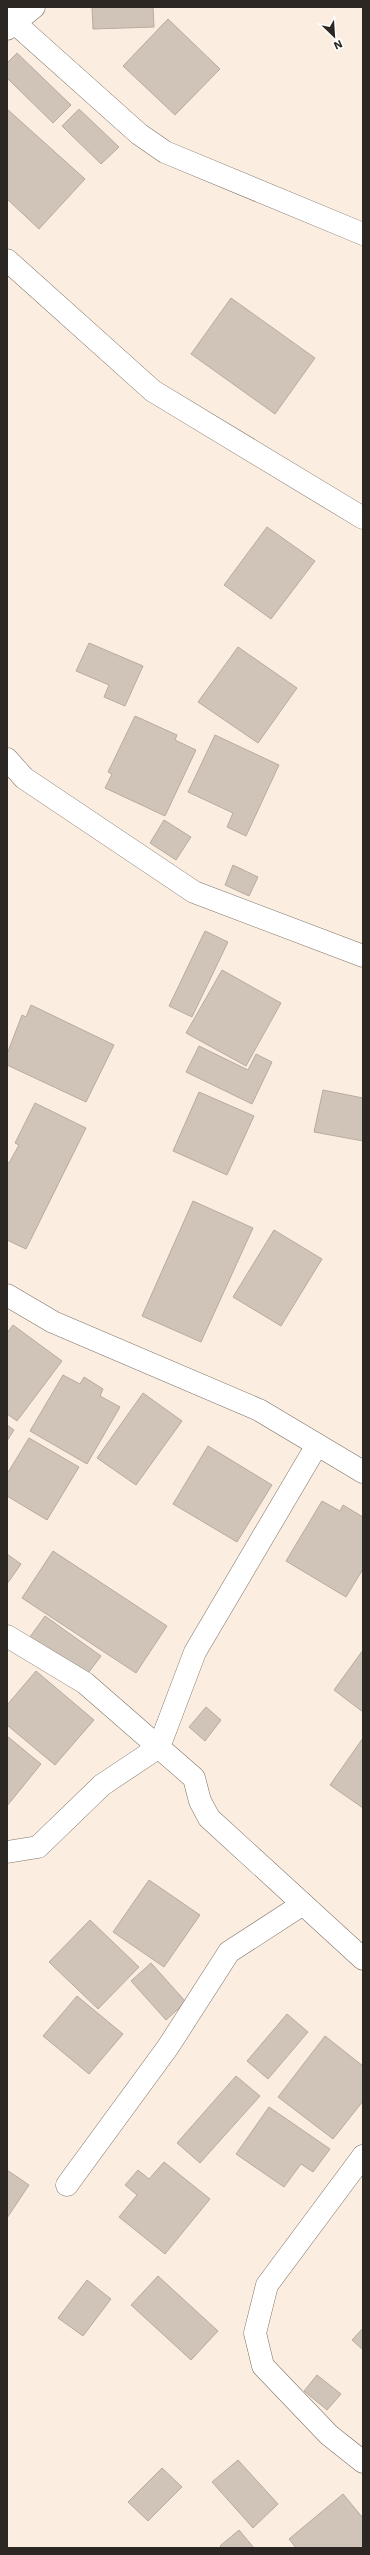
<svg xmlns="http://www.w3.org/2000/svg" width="370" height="2555" font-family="'Work Sans',sans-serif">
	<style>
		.building { fill: #d0c3b7; stroke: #b8aba0 }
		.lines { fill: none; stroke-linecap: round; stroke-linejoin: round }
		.minor-casing { stroke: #7e7267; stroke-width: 23 }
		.minor { stroke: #fff; stroke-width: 22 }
	</style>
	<rect width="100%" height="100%" fill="#fbeee1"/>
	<!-- building -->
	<g class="building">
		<path d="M92,7H153L154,27L93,29Z"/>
		<path d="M168,19L220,69L175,115L123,66Z"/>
		<path d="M17,53L71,105L53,123L7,78V63Z"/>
		<path d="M7,109L85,179L39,229L7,199Z"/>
		<path d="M79,109L119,147L101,164L62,126Z"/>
		<path d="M231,298L315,358L275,414L191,354Z"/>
		<path d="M267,527L315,561L271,619L224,585Z"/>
		<path d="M89,643L143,666L125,706L104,697L109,685L76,671Z"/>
		<path d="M238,647L297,688L258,743L198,702Z"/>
		<path d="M135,716L177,735L175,740L196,750L165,816L105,788L112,774L108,772Z"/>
		<path d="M215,735L279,765L246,836L227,827L233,813L188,792Z"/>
		<path d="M164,820L191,837L176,860L150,843Z"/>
		<path d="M233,865L258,877L249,896L225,885Z"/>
		<path d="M205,931L228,942L192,1017L169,1006Z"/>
		<path d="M222,970L281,1003L246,1066L186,1033Z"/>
		<path d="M31,1005L114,1045L86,1102L7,1065V1054L22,1015L26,1017Z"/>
		<path d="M199,1046L248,1070L256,1054L272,1062L252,1104L186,1072Z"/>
		<path d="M323,1090L363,1098V1141L314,1132Z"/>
		<path d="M199,1092L254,1116L227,1175L173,1151Z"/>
		<path d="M35,1103L86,1128L26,1249L7,1240V1162L9,1163L19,1145L15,1143Z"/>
		<path d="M193,1201L253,1228L201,1342L142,1316Z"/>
		<path d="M274,1230L322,1259L281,1326L233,1297Z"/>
		<path d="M13,1325L62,1361L17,1421L7,1414V1333Z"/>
		<path d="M63,1375L80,1384L84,1377L103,1389L100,1396L120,1407L87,1464L30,1431Z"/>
		<path d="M143,1393L182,1421L136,1485L97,1458Z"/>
		<path d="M7,1425L14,1430L7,1441Z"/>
		<path d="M29,1438L79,1467L47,1520L7,1496V1474Z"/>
		<path d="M208,1446L272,1485L237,1542L173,1504Z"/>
		<path d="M322,1501L340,1511L343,1505L363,1517V1569L346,1597L286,1561Z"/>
		<path d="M53,1551L167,1626L136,1673L22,1598Z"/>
		<path d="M7,1554L21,1564L7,1584Z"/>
		<path d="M45,1616L101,1656L83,1680L27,1641Z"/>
		<path d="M363,1650V1712L334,1690Z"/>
		<path d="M36,1671L94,1720L55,1765L7,1725V1705Z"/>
		<path d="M206,1707L221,1720L205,1741L189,1727Z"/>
		<path d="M7,1736L41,1764L7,1806Z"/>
		<path d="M363,1738V1808L330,1785Z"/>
		<path d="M149,1880L200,1915L164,1967L113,1932Z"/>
		<path d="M90,1920L139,1967L98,2009L49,1962Z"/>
		<path d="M151,1963L186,2002L166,2020L131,1981Z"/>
		<path d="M77,1996L123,2034L89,2074L43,2036Z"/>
		<path d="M287,2014L308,2032L268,2079L247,2061Z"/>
		<path d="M325,2036L363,2066V2101L333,2139L278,2097Z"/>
		<path d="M236,2076L260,2096L200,2163L177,2143Z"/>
		<path d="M269,2107L330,2149L313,2172L301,2164L284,2187L236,2154Z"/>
		<path d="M164,2162L210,2199L165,2254L119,2217L137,2195L125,2185L138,2170L149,2179Z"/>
		<path d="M7,2170L29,2185L7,2218Z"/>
		<path d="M158,2276L218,2331L191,2360L131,2305Z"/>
		<path d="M87,2280L111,2299L83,2336L58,2318Z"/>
		<path d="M363,2328V2350L352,2340Z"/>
		<path d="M317,2375L341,2394L327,2410L304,2391Z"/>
		<path d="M238,2460L278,2504L253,2528L212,2482Z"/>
		<path d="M162,2468L182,2487L148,2521L128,2502Z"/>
		<path d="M343,2494L363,2518V2548H296L289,2539Z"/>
		<path d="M239,2530L254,2548H222L220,2546Z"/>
	</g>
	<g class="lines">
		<defs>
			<g id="minor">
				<path d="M7,16L139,134L165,152L363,234"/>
				<path d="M7,29L34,7"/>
				<path d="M7,260L153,391L363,518"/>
				<path d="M7,759L24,778L194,892L363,956"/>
				<path d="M7,1295L53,1322L259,1410L363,1472"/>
				<path d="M7,1636L85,1683L194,1778L200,1801L209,1818L363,1959"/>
				<path d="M7,1852L38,1847L102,1785L159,1747L195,1652L317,1445"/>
				<path d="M363,2156L267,2285L255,2333L263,2366L329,2435L363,2462"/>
				<path d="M67,2185L168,2047L229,1952L303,1904"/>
			</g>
		</defs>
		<!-- minor casing -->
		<use href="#minor" class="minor-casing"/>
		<!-- minor -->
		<use href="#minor" class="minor"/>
	</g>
	<!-- border -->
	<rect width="370" height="2555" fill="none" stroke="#2c2723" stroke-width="16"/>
	<!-- north arrow -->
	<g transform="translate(334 36) rotate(155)" stroke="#ffffff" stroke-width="3" paint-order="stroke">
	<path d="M0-3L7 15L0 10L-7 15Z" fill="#2c2723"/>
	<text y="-6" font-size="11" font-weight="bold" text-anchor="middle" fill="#2c2723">N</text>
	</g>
</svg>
